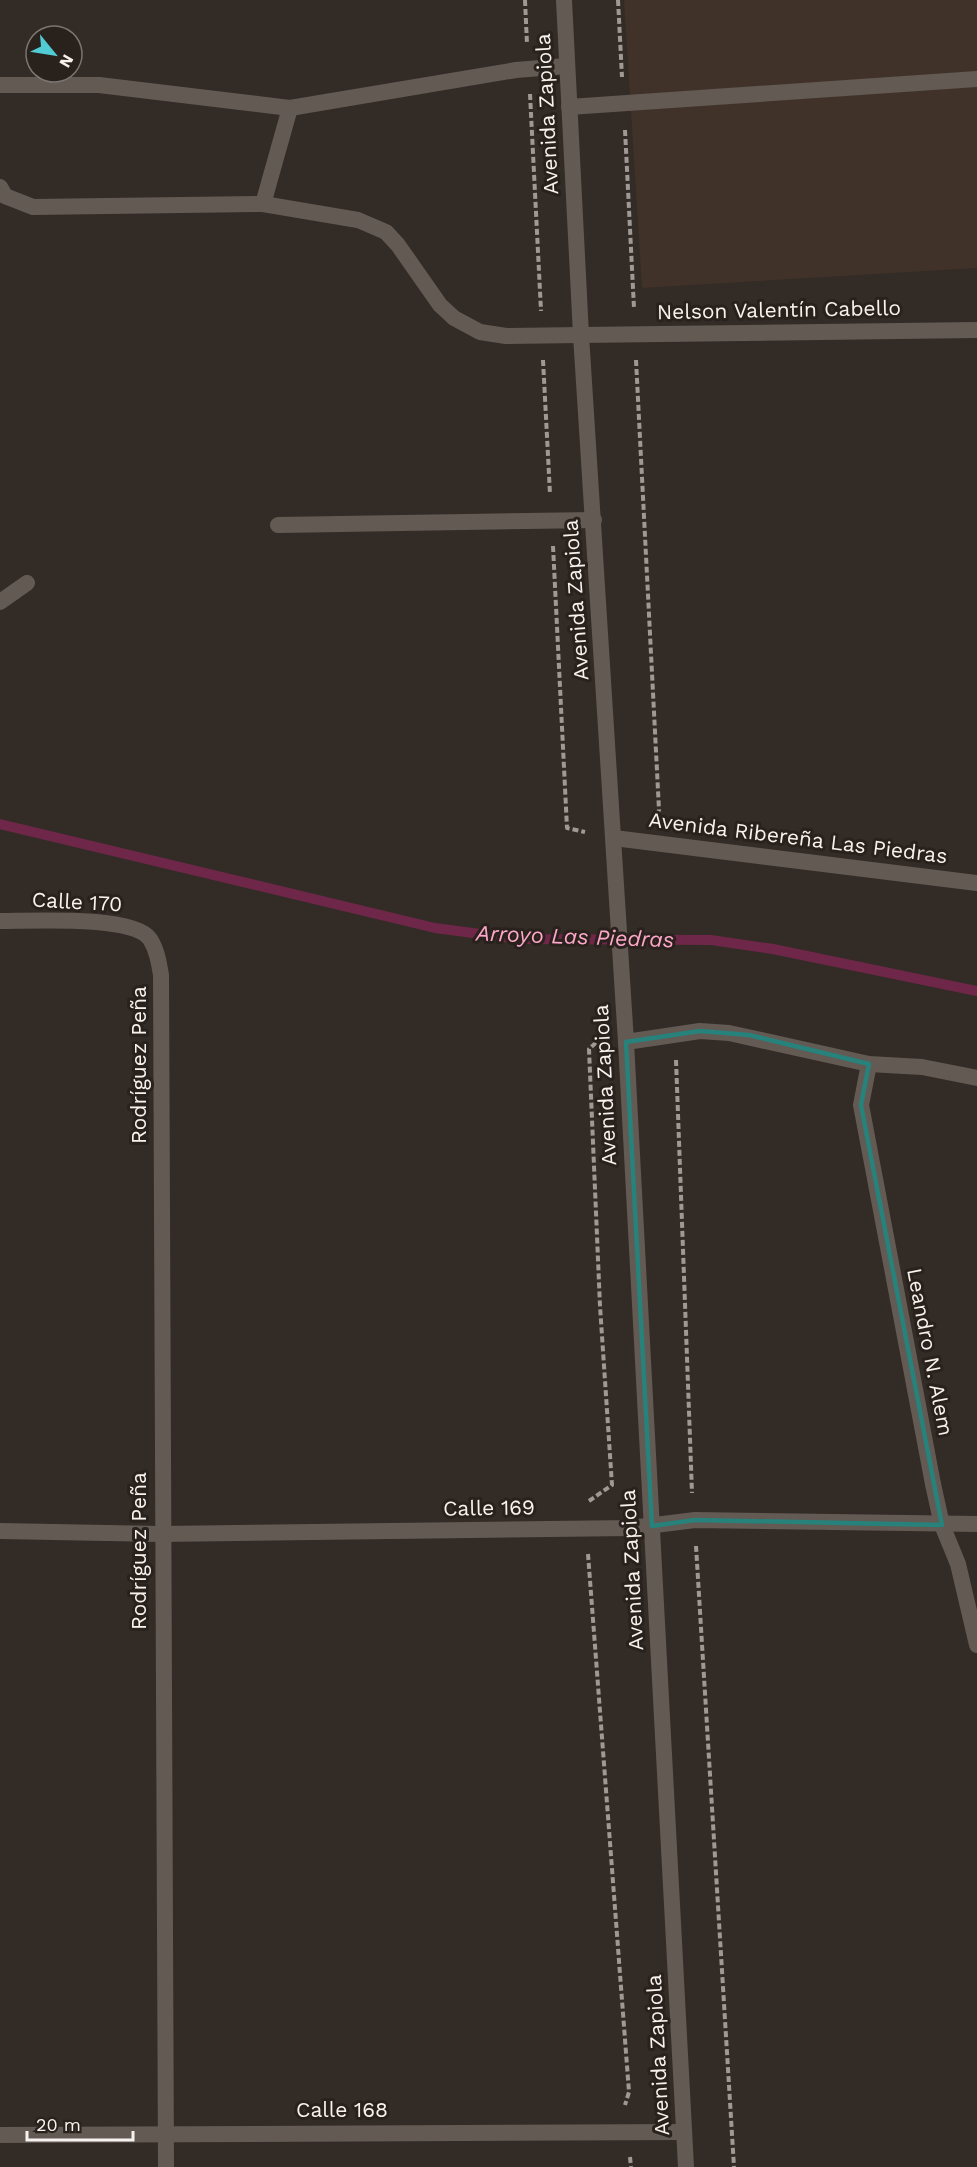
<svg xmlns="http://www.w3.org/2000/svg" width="977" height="2167" font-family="'Work Sans',sans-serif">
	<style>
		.built { fill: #403229 }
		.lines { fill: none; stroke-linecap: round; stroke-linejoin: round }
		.stream { stroke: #6e2748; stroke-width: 10 }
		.path { stroke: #9f9894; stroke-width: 4; stroke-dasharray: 6 3; stroke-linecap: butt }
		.service { stroke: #635a54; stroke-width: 16 }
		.minor { stroke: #635a54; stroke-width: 16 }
		.secondary { stroke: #635a54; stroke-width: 16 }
		.marked { fill: none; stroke: #26827b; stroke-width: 4.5; stroke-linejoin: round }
		.labels { text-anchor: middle; stroke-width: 6; stroke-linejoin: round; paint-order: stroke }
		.street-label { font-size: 21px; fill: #f8f2ef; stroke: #29211c }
		.water-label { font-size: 22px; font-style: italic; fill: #fea7cb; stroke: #29211c }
	</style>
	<rect width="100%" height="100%" fill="#332b26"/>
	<!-- built -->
	<path class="built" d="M624,0H977V268L642,288Z"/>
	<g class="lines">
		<!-- stream -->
		<path class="stream" d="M0,824L435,928L518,939L711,940L773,949L977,991"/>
		<!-- path -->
		<g class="path">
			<path d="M525,0L527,44"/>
			<path d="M618,0L622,77"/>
			<path d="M530,94L541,311"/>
			<path d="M625,130L634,308"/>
			<path d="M543,360L550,494"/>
			<path d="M636,360L659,810L656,817"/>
			<path d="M553,546L567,828L585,832"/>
			<path d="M676,1060L692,1493"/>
			<path d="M589,1501L612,1485L600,1306L589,1049L599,1040"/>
			<path d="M696,1546L734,2167"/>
			<path d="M588,1554L629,2092L625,2105"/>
			<path d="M630,2157L631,2167"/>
		</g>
		<!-- service -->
		<g class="service">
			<path d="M0,85H99L290,108L516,70L566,66"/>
			<path d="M569,107L977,79"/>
			<path d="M0,187L5,196L33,207L263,204L358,220L386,232L398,245L440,305L454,318L480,332L506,336L581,335"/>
			<path d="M263,204L290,108"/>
			<path d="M278,525L594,520"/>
		</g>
		<!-- minor -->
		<g class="minor">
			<path d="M581,335L977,330"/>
			<path d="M0,602L27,583"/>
			<path d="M614,838L977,883"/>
			<path d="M0,921C31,921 133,915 150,939C157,950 159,963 161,975L166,2167"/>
			<path d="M626,1042L700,1031L729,1033L869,1064L922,1067L977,1078"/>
			<path d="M869,1064L861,1105L933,1484L942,1525L958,1564L977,1645"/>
			<path d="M0,1531L161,1534L631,1528L695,1520L977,1524"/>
			<path d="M0,2135L684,2132"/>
		</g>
		<!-- secondary -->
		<path class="secondary" d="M564,0L581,335L626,1042L686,2167"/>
	</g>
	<!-- marked area -->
	<path class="marked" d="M700,1031L749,1035L869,1064L861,1105L942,1525L695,1520L652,1526L626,1042Z"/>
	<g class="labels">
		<!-- street labels -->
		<g class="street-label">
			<text transform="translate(547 114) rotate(-93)" y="7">Avenida Zapiola</text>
			<text transform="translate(779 310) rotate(-1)" y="7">Nelson Valentín Cabello</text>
			<text transform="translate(576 600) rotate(-94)" y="7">Avenida Zapiola</text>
			<text transform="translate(798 838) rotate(7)" y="7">Avenida Ribereña Las Piedras</text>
			<text transform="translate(77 902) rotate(3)" y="7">Calle 170</text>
			<text transform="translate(139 1065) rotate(-90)" y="7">Rodríguez Peña</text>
			<text transform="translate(605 1085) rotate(-93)" y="7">Avenida Zapiola</text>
			<text transform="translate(930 1352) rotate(79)" y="7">Leandro N. Alem</text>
			<text transform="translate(489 1508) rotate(-1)" y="7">Calle 169</text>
			<text transform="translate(139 1551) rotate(-90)" y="7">Rodríguez Peña</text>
			<text transform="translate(632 1570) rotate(-93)" y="7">Avenida Zapiola</text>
			<text transform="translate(658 2055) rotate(-93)" y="7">Avenida Zapiola</text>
			<text x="342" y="2117">Calle 168</text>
		</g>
		<!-- water labels -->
		<g class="water-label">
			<text transform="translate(575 936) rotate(2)" y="8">Arroyo Las Piedras</text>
		</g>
	</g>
	<!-- north arrow -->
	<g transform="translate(54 54) rotate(120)"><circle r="28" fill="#29211c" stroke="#7c7570" stroke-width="1.5"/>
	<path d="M0-4.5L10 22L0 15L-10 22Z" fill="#51ccd4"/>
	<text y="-9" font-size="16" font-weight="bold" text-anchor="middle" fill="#f8f2ef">N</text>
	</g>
	<!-- scale -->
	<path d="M27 2131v9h106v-9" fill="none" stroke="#f8f2ef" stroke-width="3"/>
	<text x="36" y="2131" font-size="18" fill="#f8f2ef" stroke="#29211c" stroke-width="4.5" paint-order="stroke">20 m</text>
</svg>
